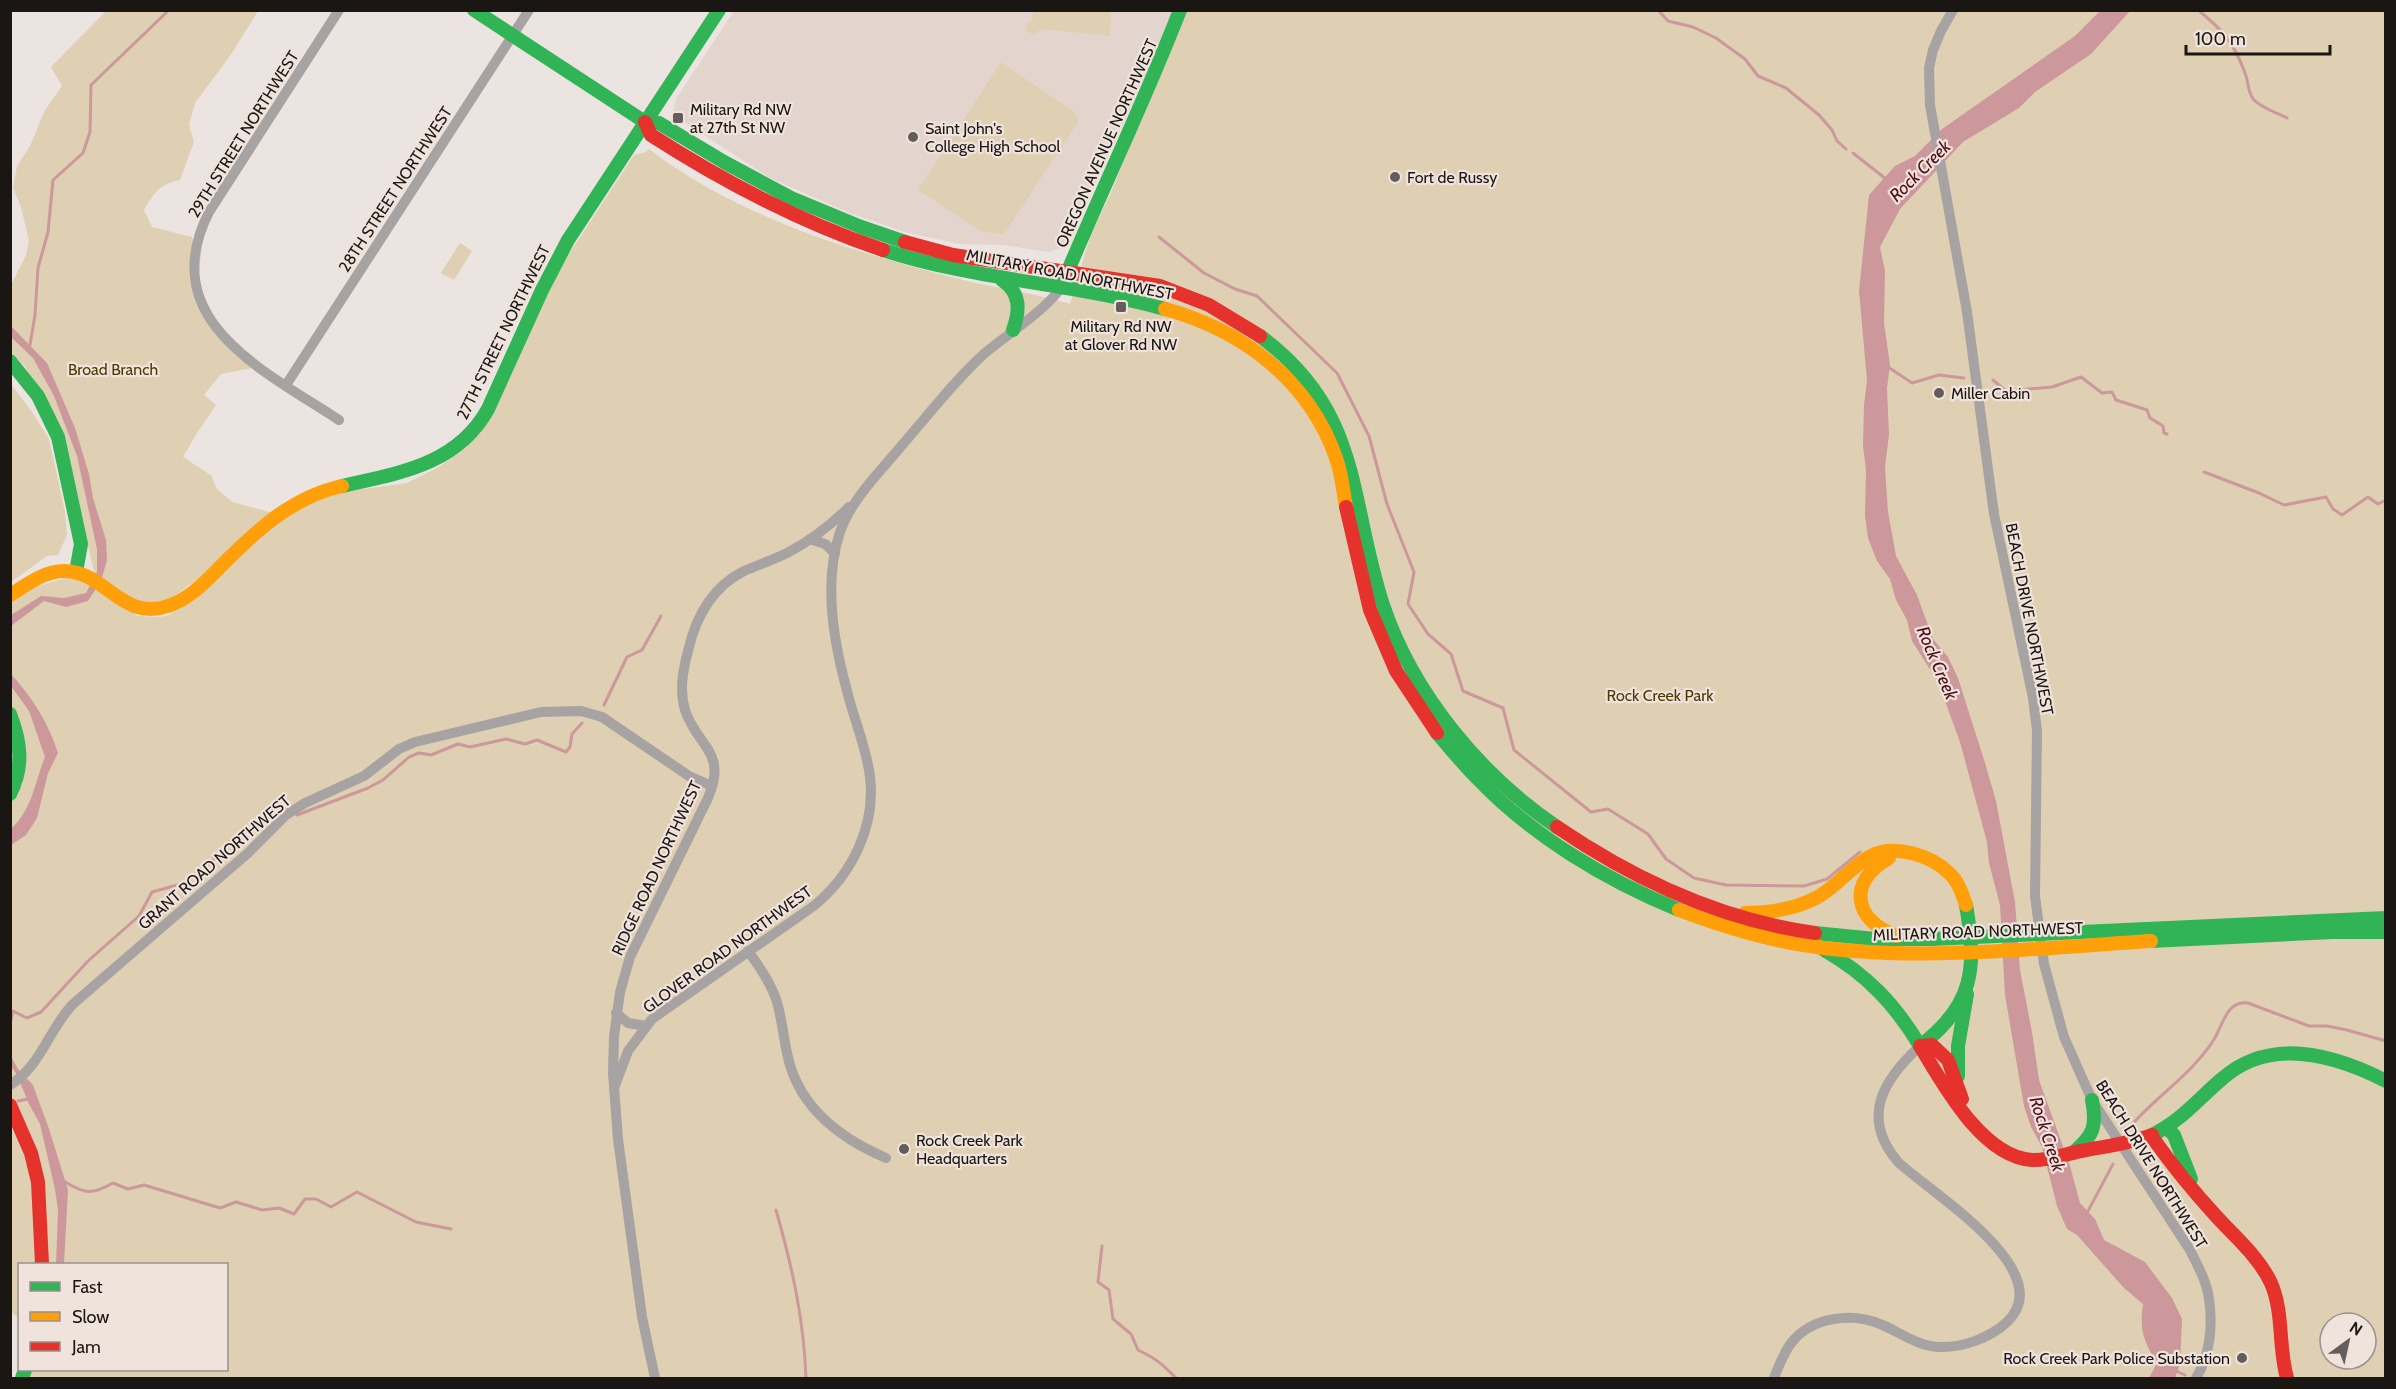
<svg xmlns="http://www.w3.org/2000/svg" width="2396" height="1389" font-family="Cabin,sans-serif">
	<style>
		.built { fill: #e3d5ce }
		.green { fill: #dfd0b3; fill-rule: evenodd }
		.water { fill: #cc989b }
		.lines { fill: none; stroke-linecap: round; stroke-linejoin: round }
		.stream { stroke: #cc989b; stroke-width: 3 }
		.street { stroke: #a7a3a3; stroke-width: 10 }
		.fast { stroke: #30b455; stroke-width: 14 }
		.slow { stroke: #ff9f0a; stroke-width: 14 }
		.jam { stroke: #e5322d; stroke-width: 14 }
		.poi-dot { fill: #635e5b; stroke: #efe3dc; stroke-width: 2 }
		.labels { text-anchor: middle; stroke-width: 4.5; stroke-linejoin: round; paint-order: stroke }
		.poi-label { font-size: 16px; fill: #1a1614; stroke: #efe3dc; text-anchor: start }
		.street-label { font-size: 16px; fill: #1a1614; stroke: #efe3dc }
		.park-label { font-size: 16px; fill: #4e3902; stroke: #efe3dc }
		.water-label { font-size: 18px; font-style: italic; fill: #4f0d1b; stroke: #efe3dc }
	</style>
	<rect width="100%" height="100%" fill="#ebe4e0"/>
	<!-- built -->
	<path class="built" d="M734,11H1172L1161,43L1100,174L1061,248L1049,252L1003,245L960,244L908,233L850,213L770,178L676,117L673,112L676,99Z"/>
	<!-- green -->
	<g class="green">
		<path d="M106,11H258L230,56L195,103L189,125L194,142L180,180C158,185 155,192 144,210L152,227L192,237V239L202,242L199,276L203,294L212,313L215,325L262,366L221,374L204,395L216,405L195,436L183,457L212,476L216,488L232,502L273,513L221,562L161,606L130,601L94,572L84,528L26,368L11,352V285L26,255L29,241L21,207L13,188L17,166L30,146L45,110L62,86L51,67Z"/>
		<path d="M1033,11H1111L1110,36L1041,29L1033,35L1026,30L1027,23L1032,20Z"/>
		<path d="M1185,11H2385V1378H28L31,1370H226V1264H46L18,1110L11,1094L10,802L23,783L11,706V601L29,589L68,577L84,580L138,616L160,617L169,615L192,602L235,561L295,509L335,493L407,483L439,467L462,451L563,263L634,155L646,152L649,149C737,217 856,253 963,280C999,289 1035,293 1070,304L1090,237L1112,190ZM2330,1323H2366V1359H2330Z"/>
		<path d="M1001,62L1073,111L1079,121L1004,234L982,232L918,190Z"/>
		<path d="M460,243L472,251L454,280L441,273Z"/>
		<path d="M10,383L32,412L49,439L65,512L67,535L58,555L47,556L11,582Z"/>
		<path d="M10,1120L26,1158L34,1197L37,1264H20L19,1327L18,1318L10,1311Z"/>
	</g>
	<!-- water -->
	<g class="water">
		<path d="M2100,11H2130L2091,54L2035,92L2019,108L1963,142L1900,209L1880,247L1885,271L1884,323L1890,365L1887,388L1889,435L1885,467L1888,512L1896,556L1917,595L1933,639L1948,657L1958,678L1985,763L1996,801L2015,902L2020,970L2032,1032L2039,1080L2070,1166L2080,1203L2095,1219L2104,1240L2145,1262L2172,1298L2182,1319L2180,1364L2175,1378H2149L2157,1363C2144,1342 2139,1330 2143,1304L2124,1288L2077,1235L2067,1229L2057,1206L2042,1147L2031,1127L2024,1106L2005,995L2000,905L1989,863L1987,842L1960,742L1938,682L1912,641L1907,620L1896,600L1890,579L1877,561L1868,538L1865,516L1866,470L1863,446L1864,405L1867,380L1859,291L1869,195L1895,166L1915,156L1942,129L2075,36Z"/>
		<path d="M11,326L47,363L75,428L89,474L93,498L106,540L107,560L101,581L88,601L66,607L44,601L11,626V615L41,596L64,598L86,593L97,572V549L77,456L54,396L33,358L11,337Z"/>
		<path d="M10,673C32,697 48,722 58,753L48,773L37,818L26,835L11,845V829C33,808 34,784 45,757L29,711L11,686Z"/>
		<path d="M10,1055L18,1069L33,1085L49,1129L68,1190L64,1264H56L58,1210L55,1189L40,1124L29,1104L17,1075L11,1066Z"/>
	</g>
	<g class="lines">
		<!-- stream -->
		<g class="stream">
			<path d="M1658,10L1668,21L1693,27L1716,38L1745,59L1758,76L1786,88L1819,115L1832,130L1837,141L1846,149"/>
			<path d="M2198,10C2223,30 2234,43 2245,73C2249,82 2247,92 2254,100C2262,108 2277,113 2287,118"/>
			<path d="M1853,153L1886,179"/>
			<path d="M1159,237L1204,273L1235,289L1257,296L1337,373L1369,436L1387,504L1414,572L1408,604L1428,634L1451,654L1463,691L1503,708L1514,750L1591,812L1608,809L1648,834L1666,859L1694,878L1726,885L1804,886L1827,879L1860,852"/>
			<path d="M30,345L35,315L38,268L48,232L53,180L83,153L90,132L91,85L169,10"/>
			<path d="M1888,367L1912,383L1939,375L1964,378"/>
			<path d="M1993,380L2006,391L2052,387L2081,377L2102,393L2112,392L2116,400L2147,410L2150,418L2163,426L2164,433L2167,434"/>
			<path d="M2204,472L2259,493L2284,505L2326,497L2333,509L2342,515L2368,497L2378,504L2386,500"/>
			<path d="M604,705L627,657L642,650L661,616"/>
			<path d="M297,815L368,788L383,780L409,757L419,753L431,755L458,744L470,747L506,739L525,744L537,740L566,752L570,747L572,734L582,723"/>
			<path d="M10,1023L13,1011L27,1018L41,1012L88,961L139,916L152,892L185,883L223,852L226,844L240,833L249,830"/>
			<path d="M18,1101L28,1099"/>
			<path d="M2128,1129C2154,1098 2191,1075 2213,1041C2223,1026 2226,1000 2248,1003L2309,1026H2327L2347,1030L2386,1041"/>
			<path d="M61,1183L65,1182C85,1194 92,1195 113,1183L128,1189L144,1185L220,1208L236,1202L262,1210L279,1208L294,1214L305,1199H316L331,1207L357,1192L416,1222L451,1229"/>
			<path d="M776,1210C792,1266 804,1320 806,1378"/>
			<path d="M2087,1213L2113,1164"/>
			<path d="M1102,1246L1098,1282L1109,1290L1113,1319L1131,1334L1138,1350C1157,1359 1162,1364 1176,1378"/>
			<path d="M2176,1371L2185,1375"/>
		</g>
		<!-- street -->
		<g class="street">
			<path d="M1953,10L1941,31L1933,50L1929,68L1930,105L1967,312L1994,514L2033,698L2037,731L2035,896L2044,964L2064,1037L2092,1100L2190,1250C2198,1266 2207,1282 2209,1299C2213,1325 2210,1356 2196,1378"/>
			<path d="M286,385L529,10"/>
			<path d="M339,420C265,371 154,321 209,212L339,10"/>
			<path d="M810,539L825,544L835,553"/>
			<path d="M748,951C760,967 771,983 777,1002C783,1023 784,1045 790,1065C804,1112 844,1140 886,1158"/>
			<path d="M616,1013L628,1023L646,1026"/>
			<path d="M10,1085C41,1066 49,1029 73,1004L248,853L286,815L305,803L364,776L399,749L415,742L541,712L581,711L602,717L689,776L712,786"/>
			<path d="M614,1088L628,1051L652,1019L815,905C852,874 876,826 870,777C867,751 857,727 850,702C835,649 822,586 840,532C852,498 881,471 903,444C930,413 955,380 985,353C1010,332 1041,314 1061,288"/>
			<path d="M655,1378L642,1317L618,1139L613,1073L614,1037L620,992L630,957L708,798C728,751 697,747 685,710C679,690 683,670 688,651C696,616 712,587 744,571C758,565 773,560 787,553C810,541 831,525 849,507"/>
			<path d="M1774,1378C1779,1366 1783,1353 1792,1342C1812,1317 1852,1312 1880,1324C1900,1332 1917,1346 1939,1347C1962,1348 1990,1338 2007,1322C2061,1271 1928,1191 1898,1162C1860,1117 1883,1080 1920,1046"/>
		</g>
		<!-- fast -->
		<g class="fast">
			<path d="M474,10L645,122L659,123L724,162L791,198L861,227L905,242"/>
			<path d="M883,250C975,280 1072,283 1165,309"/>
			<path d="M1002,280C1021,293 1020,310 1013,330"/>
			<path d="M1062,285C1100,193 1144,103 1180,10"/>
			<path d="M1260,336C1363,412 1348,498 1383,605C1413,694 1480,775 1557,827"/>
			<path d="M10,361L38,396L58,437L81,544L76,572"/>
			<path d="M342,486C399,473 457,465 488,409L542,290L568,240L719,10"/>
			<path d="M10,714C21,742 24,767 10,794"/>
			<path d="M1437,733C1450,748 1463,764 1477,778C1532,836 1606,880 1679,910"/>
			<path d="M1815,933L1875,939H1931L2386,918"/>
			<path d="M2151,941L2332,932H2386"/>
			<path d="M1824,950C1866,974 1895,1004 1920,1046C1974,1005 1977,968 1966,905"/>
			<path d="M1958,1076V1046L1967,994"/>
			<path d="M2167,1128L2174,1135L2191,1179"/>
			<path d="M2152,1135C2181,1121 2199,1098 2223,1078C2271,1036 2335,1055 2386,1081"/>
			<path d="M2074,1152C2094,1135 2097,1126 2092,1100"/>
			<path d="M22,1378L25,1370"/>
		</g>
		<!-- slow -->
		<g class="slow">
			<path d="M1165,309C1242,330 1309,380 1336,458C1342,474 1343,491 1346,507"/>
			<path d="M10,595C26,585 44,571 64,571C105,571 122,622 168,606C190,599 206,581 222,565C257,530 292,497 342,486"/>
			<path d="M1889,858C1847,881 1853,921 1897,936"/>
			<path d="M1679,910C1716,924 1753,936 1792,943C1906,964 2036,948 2151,941"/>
			<path d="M1745,913C1770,913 1794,909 1816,898C1837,887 1851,866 1871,856C1894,844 1931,855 1949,873C1958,881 1962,893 1966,905"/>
		</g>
		<!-- jam -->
		<g class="jam">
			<path d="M645,122L651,135C724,182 800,222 883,250"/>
			<path d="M905,242L953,255L1160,286L1209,305L1260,336"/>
			<path d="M1346,507L1370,610L1396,671L1437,733"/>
			<path d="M1557,827C1635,880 1721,920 1815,933"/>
			<path d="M1962,1099L1948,1060L1932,1045L1920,1046C1943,1084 1982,1157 2032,1160C2048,1161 2065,1154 2081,1151C2106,1146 2129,1144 2152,1135"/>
			<path d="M10,1105L31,1153L38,1182L42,1264"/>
			<path d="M2152,1137C2172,1165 2193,1191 2216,1216C2235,1237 2259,1257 2271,1283C2284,1313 2278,1347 2287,1378"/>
		</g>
	</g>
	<!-- markers -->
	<g class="poi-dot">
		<rect x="672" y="112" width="12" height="12" rx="3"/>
		<circle cx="913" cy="137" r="6"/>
		<circle cx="1395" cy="177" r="6"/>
		<rect x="1115" y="301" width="12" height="12" rx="3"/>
		<circle cx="1939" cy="393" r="6"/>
		<circle cx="904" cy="1149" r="6"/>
		<circle cx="2242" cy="1358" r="6"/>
	</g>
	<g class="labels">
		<!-- poi labels -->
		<g class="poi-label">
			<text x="690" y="115">Military Rd NW<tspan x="690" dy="18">at 27th St NW</tspan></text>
			<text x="925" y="134">Saint John's<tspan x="925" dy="18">College High School</tspan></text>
			<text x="1407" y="183">Fort de Russy</text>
			<text x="1121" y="332" text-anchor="middle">Military Rd NW<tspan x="1121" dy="18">at Glover Rd NW</tspan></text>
			<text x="1951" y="399">Miller Cabin</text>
			<text x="916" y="1146">Rock Creek Park<tspan x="916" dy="18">Headquarters</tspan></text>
			<text x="2230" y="1364" text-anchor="end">Rock Creek Park Police Substation</text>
		</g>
		<!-- street labels -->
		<g class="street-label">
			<text transform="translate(243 134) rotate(-58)" y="6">29TH STREET NORTHWEST</text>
			<text transform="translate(1106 143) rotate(-66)" y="6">OREGON AVENUE NORTHWEST</text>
			<text transform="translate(395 189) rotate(-57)" y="6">28TH STREET NORTHWEST</text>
			<text transform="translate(1070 274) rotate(11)" y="6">MILITARY ROAD NORTHWEST</text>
			<text transform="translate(503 332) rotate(-64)" y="6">27TH STREET NORTHWEST</text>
			<text transform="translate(2030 619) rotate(79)" y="6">BEACH DRIVE NORTHWEST</text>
			<text transform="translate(214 862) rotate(-41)" y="6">GRANT ROAD NORTHWEST</text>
			<text transform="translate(656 868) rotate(-65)" y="6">RIDGE ROAD NORTHWEST</text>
			<text transform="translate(1978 931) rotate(-2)" y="6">MILITARY ROAD NORTHWEST</text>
			<text transform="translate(727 949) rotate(-36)" y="6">GLOVER ROAD NORTHWEST</text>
			<text transform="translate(2152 1164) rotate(58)" y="6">BEACH DRIVE NORTHWEST</text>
		</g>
		<!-- park labels -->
		<g class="park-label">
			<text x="113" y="375">Broad Branch</text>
			<text x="1660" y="701">Rock Creek Park</text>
		</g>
		<!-- water labels -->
		<g class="water-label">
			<text transform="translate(1920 171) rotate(-45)" y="6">Rock Creek</text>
			<text transform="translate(1937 663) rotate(67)" y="6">Rock Creek</text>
			<text transform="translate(2047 1134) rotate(72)" y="6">Rock Creek</text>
		</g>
	</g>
	<!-- border -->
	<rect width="2396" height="1389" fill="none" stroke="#1a1614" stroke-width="24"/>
	<!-- legend -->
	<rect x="18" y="1263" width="210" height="108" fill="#efe3dc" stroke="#9a918c" stroke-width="1.5"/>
	<rect x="30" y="1282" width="30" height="9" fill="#30b455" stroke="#9a918c" stroke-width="1.5"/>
	<text x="72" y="1293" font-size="18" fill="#1a1614">Fast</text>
	<rect x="30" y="1312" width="30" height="9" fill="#ff9f0a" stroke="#9a918c" stroke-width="1.5"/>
	<text x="72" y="1323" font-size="18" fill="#1a1614">Slow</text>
	<rect x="30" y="1342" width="30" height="9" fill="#e5322d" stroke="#9a918c" stroke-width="1.5"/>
	<text x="72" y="1353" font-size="18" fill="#1a1614">Jam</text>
	<!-- north arrow -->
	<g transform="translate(2348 1341) rotate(33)"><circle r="28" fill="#efe3dc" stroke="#9a918c" stroke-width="1.5"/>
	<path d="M0-4.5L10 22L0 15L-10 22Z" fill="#635e5b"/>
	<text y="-9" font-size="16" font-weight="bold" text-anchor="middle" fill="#1a1614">N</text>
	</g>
	<!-- scale -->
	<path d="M2186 45v9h144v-9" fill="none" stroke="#1a1614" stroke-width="3"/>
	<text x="2195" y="45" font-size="18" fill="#1a1614" stroke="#efe3dc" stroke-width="4.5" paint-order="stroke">100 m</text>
</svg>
